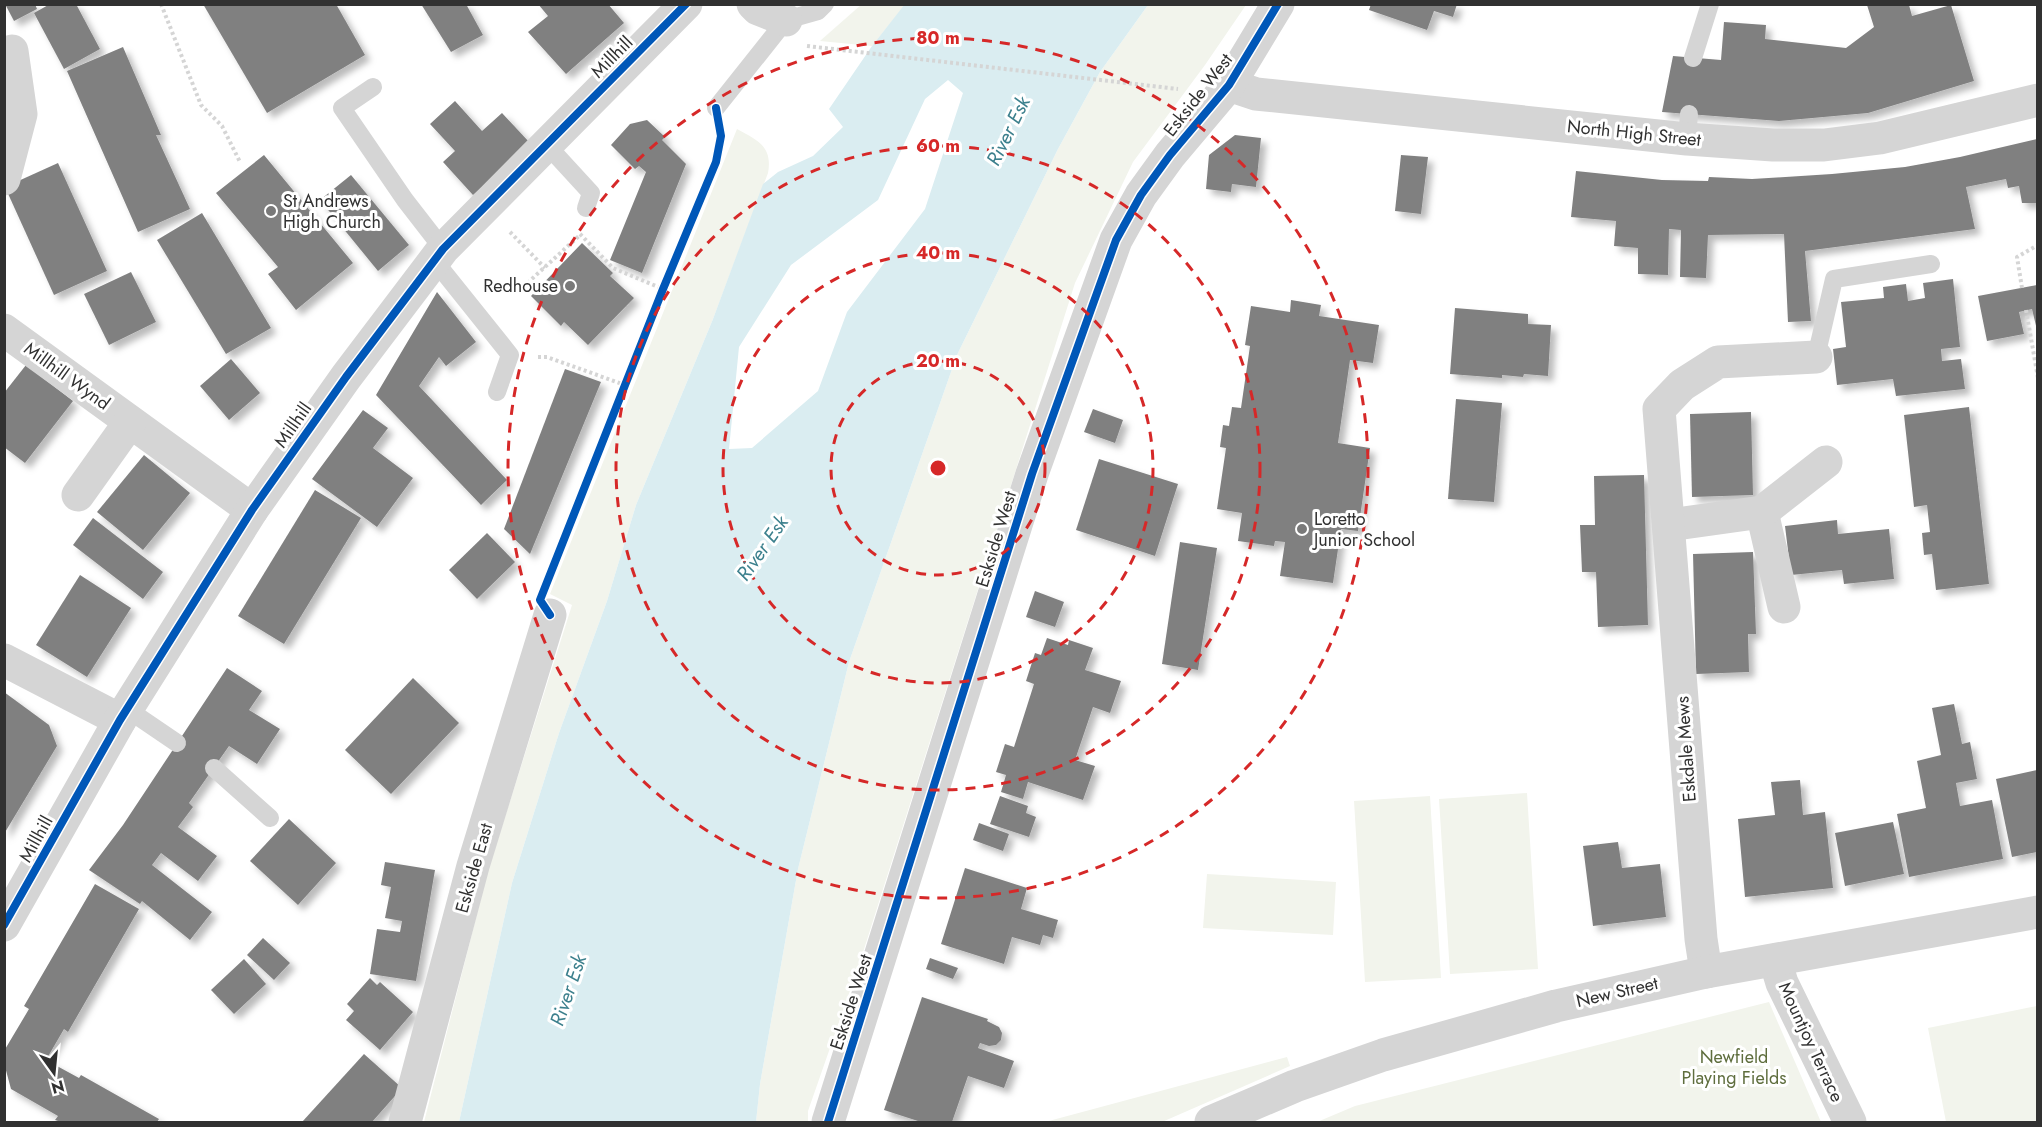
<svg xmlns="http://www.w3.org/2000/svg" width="2042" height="1127" font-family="Jost,sans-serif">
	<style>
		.green { fill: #f2f4ec }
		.water { fill: #daedf1; fill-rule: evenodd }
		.building { fill: #808080; filter: url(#shadow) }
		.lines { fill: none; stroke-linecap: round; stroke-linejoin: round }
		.path { stroke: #d5d5d5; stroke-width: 4; stroke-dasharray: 3 3; stroke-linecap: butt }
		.lane { stroke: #d5d5d5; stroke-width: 18 }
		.street { stroke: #d5d5d5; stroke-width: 33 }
		.cycleway-casing { stroke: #fff; stroke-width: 11 }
		.cycleway { stroke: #0057b8; stroke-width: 8 }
		.ring { fill: none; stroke: #d62828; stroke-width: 3; stroke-dasharray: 10 8 }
		.poi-dot { fill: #797979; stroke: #fff; stroke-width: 2 }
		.labels { text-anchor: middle; stroke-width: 6; stroke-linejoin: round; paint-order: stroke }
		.street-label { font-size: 18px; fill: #313131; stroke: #fff }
		.poi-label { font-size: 18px; fill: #313131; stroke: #fff; text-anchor: start }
		.park-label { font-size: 18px; fill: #5f6e3e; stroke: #fff }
		.water-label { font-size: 20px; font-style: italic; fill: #3c808d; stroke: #fff }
		.centre { fill: #d62828; stroke: #fff; stroke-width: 3 }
		.ring-label { font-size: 18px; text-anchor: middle; font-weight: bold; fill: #d62828; stroke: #fff; stroke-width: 6; stroke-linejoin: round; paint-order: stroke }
	</style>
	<defs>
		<filter id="shadow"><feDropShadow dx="5.5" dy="5.5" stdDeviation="3" flood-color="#0004"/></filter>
	</defs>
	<rect width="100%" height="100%" fill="#fff"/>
	<!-- green -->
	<g class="green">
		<path d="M862,4L905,5L872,46L820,41Z"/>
		<path d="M1148,5H1246L1205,65L1133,162L1075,283L859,965L808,1111V1122H756L760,1084L798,869L849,662L957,355L1058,149L1100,72Z"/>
		<path d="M737,129C757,140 773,146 768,173L713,319L636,505L607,601L559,733L512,883L459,1122H424L488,871L572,605L550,594Z"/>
		<path d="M1527,793L1538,969L1450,974L1439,799Z"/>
		<path d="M1430,796L1441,978L1365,982L1354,801Z"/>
		<path d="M1207,874L1336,882L1333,935L1203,928Z"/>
		<path d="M1769,1002L1821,1122H1317L1355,1106Z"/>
		<path d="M2037,1006V1122H1946L1928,1028Z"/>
		<path d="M1287,1057L1290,1066L1162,1122H1045Z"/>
	</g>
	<!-- water -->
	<path class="water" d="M905,4L1148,5L1100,72L1058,149L957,355L849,662L798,869L760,1084L756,1122H459L512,883L559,733L607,601L636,505L713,319L763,184L778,172L813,156L843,127L829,109L872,46ZM948,80L963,93L925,209L847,312L818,391L752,448L729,449L739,347L791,265L878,200L925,99Z"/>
	<!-- building -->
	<g class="building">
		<path d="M5,4H35L37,9L14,21Z"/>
		<path d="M50,4H76L100,49L64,69L34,13Z"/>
		<path d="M203,4H336L365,55L267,113Z"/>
		<path d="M421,4H466L483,35L451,52Z"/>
		<path d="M538,4H608L624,23L566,74L528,32L548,16Z"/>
		<path d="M1371,4H1457L1453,17L1434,11L1427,30L1369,10Z"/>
		<path d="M1867,5H1909L1912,16L1951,5L1974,81L1868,113L1779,121L1662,112L1673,56L1721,60L1724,22L1766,25L1765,39L1846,48L1874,27Z"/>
		<path d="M123,47L161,135H156L190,209L138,232L67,71Z"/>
		<path d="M455,101L482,131L502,113L530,143L473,195L443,162L455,151L430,124Z"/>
		<path d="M647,120L665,137L662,140L686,164L642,273L610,260L646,172L639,166L635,169L611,145L630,124Z"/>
		<path d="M1235,135L1261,138L1256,187L1232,184L1231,192L1206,189L1209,155Z"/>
		<path d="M2037,139V203H2022L2019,186L2008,188L2006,179L1966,187L1975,229L1805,251L1811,321L1788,322L1784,234L1708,235L1706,278L1680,277L1681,230L1669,229L1668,275L1638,274V248L1614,246L1616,221L1571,217L1576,171L1662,180L1708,181L1709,177L1752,179L1832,174L1905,167L1960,157Z"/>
		<path d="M264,155L353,263L296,310L268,274L278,267L216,193Z"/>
		<path d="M1401,155L1428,157L1421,214L1395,211Z"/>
		<path d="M58,163L107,271L54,295L5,187Z"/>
		<path d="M351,175L409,245L378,271L320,200Z"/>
		<path d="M202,213L271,328L226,354L157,240Z"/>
		<path d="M582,243L613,273L610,276L634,298L588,345L564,322L561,326L531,296Z"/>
		<path d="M131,272L156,322L109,345L84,294Z"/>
		<path d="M1953,279L1960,347L1941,349L1942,361L1961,359L1965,389L1896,396L1893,379L1837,385L1833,349L1846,347L1841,302L1884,298L1883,287L1906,284L1908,301L1925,298L1923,283Z"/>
		<path d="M2037,285V330L2032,309L2019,312L2024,334L1987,341L1978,296Z"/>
		<path d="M437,292L476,342L446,366L439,357L419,386L507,480L481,505L376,395Z"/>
		<path d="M1291,300L1321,305L1319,316L1379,325L1373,363L1350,360L1338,443L1370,448L1358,531L1341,529L1333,583L1280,576L1285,542L1275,541L1274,546L1238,541L1242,513L1217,509L1226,448L1220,447L1223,425L1229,426L1232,407L1241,408L1250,346L1245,345L1251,306L1290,312Z"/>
		<path d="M1455,308L1528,314V324L1551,325L1548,376L1524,374L1523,377L1502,375V378L1450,374Z"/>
		<path d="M231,359L260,393L229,420L200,386Z"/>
		<path d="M26,365L73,401L25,463L4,447V393Z"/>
		<path d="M565,369L601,382L530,554L504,529Z"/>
		<path d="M1456,399L1502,403L1494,502L1448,499Z"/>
		<path d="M1969,407L1989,584L1936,590L1932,554L1924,555L1922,533L1930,532L1927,505L1914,507L1904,415Z"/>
		<path d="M1093,409L1123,420L1115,443L1084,432Z"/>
		<path d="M363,410L388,428L373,448L413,478L377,527L312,479Z"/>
		<path d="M1751,412L1753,495L1692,497L1690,414Z"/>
		<path d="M144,455L190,493L143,550L97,512Z"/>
		<path d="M1099,459L1178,484L1155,556L1076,530Z"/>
		<path d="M1644,475L1648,625L1598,627L1596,572H1582L1580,525H1595L1594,476Z"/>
		<path d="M315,490L361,518L284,644L238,616Z"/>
		<path d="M93,518L163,572L143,599L73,545Z"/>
		<path d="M1837,520L1838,534L1889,529L1894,579L1844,584L1842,570L1791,575L1785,526Z"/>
		<path d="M487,533L515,562L477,599L449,570Z"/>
		<path d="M1180,542L1217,548L1198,670L1162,664Z"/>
		<path d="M1753,552L1756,634H1748L1749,672L1696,674L1693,554Z"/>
		<path d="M80,575L131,608L87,677L36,645Z"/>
		<path d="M1035,591L1064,602L1055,627L1026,617Z"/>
		<path d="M1047,638L1068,645L1069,640L1093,648L1085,670L1121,681L1110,713L1093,707L1075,760L1095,766L1083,800L1028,782L1023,799L1001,792L1006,775L996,772L1005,744L1014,747L1034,684L1026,681L1035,653L1041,655Z"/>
		<path d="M227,668L262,691L249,710L280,729L257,764L229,746L189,803L193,807L178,827L217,856L198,881L161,853L152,865L212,912L190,940L142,901L140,904L89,870L123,825Z"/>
		<path d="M413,678L459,723L391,794L345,750Z"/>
		<path d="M4,692L49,725L57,746L4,834Z"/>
		<path d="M1954,704L1962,744L1970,742L1977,779L1956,783L1960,806L1992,800L2003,859L1909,877L1897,814L1926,808L1917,761L1941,755L1932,708Z"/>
		<path d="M2037,770V852L2012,857L1996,779Z"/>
		<path d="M1800,780L1803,815L1825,812L1833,888L1745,897L1738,819L1775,815L1771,782Z"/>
		<path d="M1000,796L1028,806L1026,813L1036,817L1029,837L990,824Z"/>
		<path d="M289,819L336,863L298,905L250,861Z"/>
		<path d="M1893,822L1904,874L1845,886L1835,833Z"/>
		<path d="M979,823L1009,834L1003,851L973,840Z"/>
		<path d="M1618,842L1622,868L1660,864L1666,917L1593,926L1583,846Z"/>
		<path d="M385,862L435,870L416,981L370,974L377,929L400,932L402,921L385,918L391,887L381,885Z"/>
		<path d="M965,868L1027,888L1021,909L1058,920L1053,938L1043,935L1040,945L1012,937L1004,964L941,944Z"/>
		<path d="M95,884L139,909L68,1032L64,1029L46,1060L79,1078L81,1075L159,1119L157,1122H61L55,1120L58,1116L11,1089L4,1063V1051L29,1009L24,1006Z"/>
		<path d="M263,938L290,963L274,980L247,955Z"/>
		<path d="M930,958L958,968L953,979L926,969Z"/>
		<path d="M244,959L266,984L234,1014L211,990Z"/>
		<path d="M370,978L377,985L380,982L413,1012L380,1050L346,1020L354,1011L347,1004Z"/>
		<path d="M922,997L988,1019L987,1021L999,1027L1002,1033L1001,1040L996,1045L989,1046L980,1043L978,1048L1014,1061L1004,1088L968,1076L952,1122H921L884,1110Z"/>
		<path d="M364,1054L402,1088L372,1122H302Z"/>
	</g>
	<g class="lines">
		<!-- path -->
		<g class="path">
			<path d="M161,4L201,105L222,126L240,162"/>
			<path d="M807,46L1178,89"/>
			<path d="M510,232L545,268"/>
			<path d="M580,234L613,268L663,289"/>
			<path d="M523,287L580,235"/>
			<path d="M2022,288L2017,257L2038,245"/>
			<path d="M2026,310L2038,378"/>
			<path d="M538,357H547L625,385"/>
		</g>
		<!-- lane -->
		<g class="lane">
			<path d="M1693,58L1710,4"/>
			<path d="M373,87L342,108L405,200L443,249"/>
			<path d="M716,108L786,20L818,11L825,4"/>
			<path d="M1687,139L1689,114"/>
			<path d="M546,144L591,193L586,208"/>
			<path d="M434,260L510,355L497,392"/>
			<path d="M1816,357L1834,279L1931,264"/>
			<path d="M127,709L177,743"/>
			<path d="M214,768L270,818"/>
		</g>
		<!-- street -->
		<g class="street">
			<path d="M753,4L758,9L786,20"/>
			<path d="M1229,85L1256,94L1687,139L1773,145H1824L1880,138L2038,100"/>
			<path d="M4,179L21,114L12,51"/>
			<path d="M4,330L252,510"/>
			<path d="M78,495L130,422"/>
			<path d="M1762,512L1784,607"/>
			<path d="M1669,525L1762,512L1826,462"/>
			<path d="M4,660L120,720"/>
			<path d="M4,925L120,720L252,510L346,377L443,249L686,4"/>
			<path d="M1775,960L1782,983L1850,1122"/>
			<path d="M1706,972L1701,939L1659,409L1682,385L1718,362L1816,357"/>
			<path d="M405,1122L473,866L550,615"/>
			<path d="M828,1122L1032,474L1116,240L1141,195L1170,155L1229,85L1278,4"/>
			<path d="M1211,1122L1295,1086L1383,1055L1556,1006L1706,972L2038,912"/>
		</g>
		<defs>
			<g id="cycleway">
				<path d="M550,615L540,600L663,289L716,162L721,136L716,108"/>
				<path d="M4,925L120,720L252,510L346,377L443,249L686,4"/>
				<path d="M828,1122L1032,474L1116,240L1141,195L1170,155L1229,85L1278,4"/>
			</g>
		</defs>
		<!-- cycleway casing -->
		<use href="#cycleway" class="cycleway-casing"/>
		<!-- cycleway -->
		<use href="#cycleway" class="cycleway"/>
	</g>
	<!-- distance rings -->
	<g class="ring">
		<circle cx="938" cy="468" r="107"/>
		<circle cx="938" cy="468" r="215"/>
		<circle cx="938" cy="468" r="322"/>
		<circle cx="938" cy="468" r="430"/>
	</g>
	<!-- markers -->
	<g class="poi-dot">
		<circle cx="271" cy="211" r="6"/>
		<circle cx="570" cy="286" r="6"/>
		<circle cx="1302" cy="529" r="6"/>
	</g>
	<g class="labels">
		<!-- street labels -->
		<g class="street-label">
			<text transform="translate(612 57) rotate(-45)" y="6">Millhill</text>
			<text transform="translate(1198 95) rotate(-52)" y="6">Eskside West</text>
			<text transform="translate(1634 133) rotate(6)" y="6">North High Street</text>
			<text transform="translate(67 376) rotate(36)" y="6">Millhill Wynd</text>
			<text transform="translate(293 425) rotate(-55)" y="6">Millhill</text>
			<text transform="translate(996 539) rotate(-73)" y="6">Eskside West</text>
			<text transform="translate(1686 749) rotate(-94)" y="6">Eskdale Mews</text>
			<text transform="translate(36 839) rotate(-61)" y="6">Millhill</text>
			<text transform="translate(474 868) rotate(-74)" y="6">Eskside East</text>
			<text transform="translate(1617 992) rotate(-13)" y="6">New Street</text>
			<text transform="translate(851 1002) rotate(-72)" y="6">Eskside West</text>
			<text transform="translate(1811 1042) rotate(65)" y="6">Mountjoy Terrace</text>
		</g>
		<!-- poi labels -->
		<g class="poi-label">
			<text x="283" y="207">St Andrews<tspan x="283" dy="21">High Church</tspan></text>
			<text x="558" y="292" text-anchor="end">Redhouse</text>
			<text x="1314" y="525">Loretto<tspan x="1314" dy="21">Junior School</tspan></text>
		</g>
		<!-- park labels -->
		<g class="park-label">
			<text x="1734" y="1063">Newfield<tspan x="1734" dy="21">Playing Fields</tspan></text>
		</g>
		<!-- water labels -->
		<g class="water-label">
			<text transform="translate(1008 131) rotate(-64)" y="7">River Esk</text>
			<text transform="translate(762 548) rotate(-55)" y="7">River Esk</text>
			<text transform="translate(568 990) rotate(-71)" y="7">River Esk</text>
		</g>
	</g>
	<circle cx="938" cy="468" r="9" class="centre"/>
	<g class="ring-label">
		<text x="938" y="44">80 m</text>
		<text x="938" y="152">60 m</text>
		<text x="938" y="259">40 m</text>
		<text x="938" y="367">20 m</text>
	</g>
	<!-- border -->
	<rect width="2042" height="1127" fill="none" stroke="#313131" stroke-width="12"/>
	<!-- north arrow -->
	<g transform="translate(54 1073) rotate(165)" stroke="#ffffff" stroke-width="4.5" paint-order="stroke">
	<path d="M0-4.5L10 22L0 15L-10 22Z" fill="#313131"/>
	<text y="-9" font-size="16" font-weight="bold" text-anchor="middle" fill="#313131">N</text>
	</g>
</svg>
